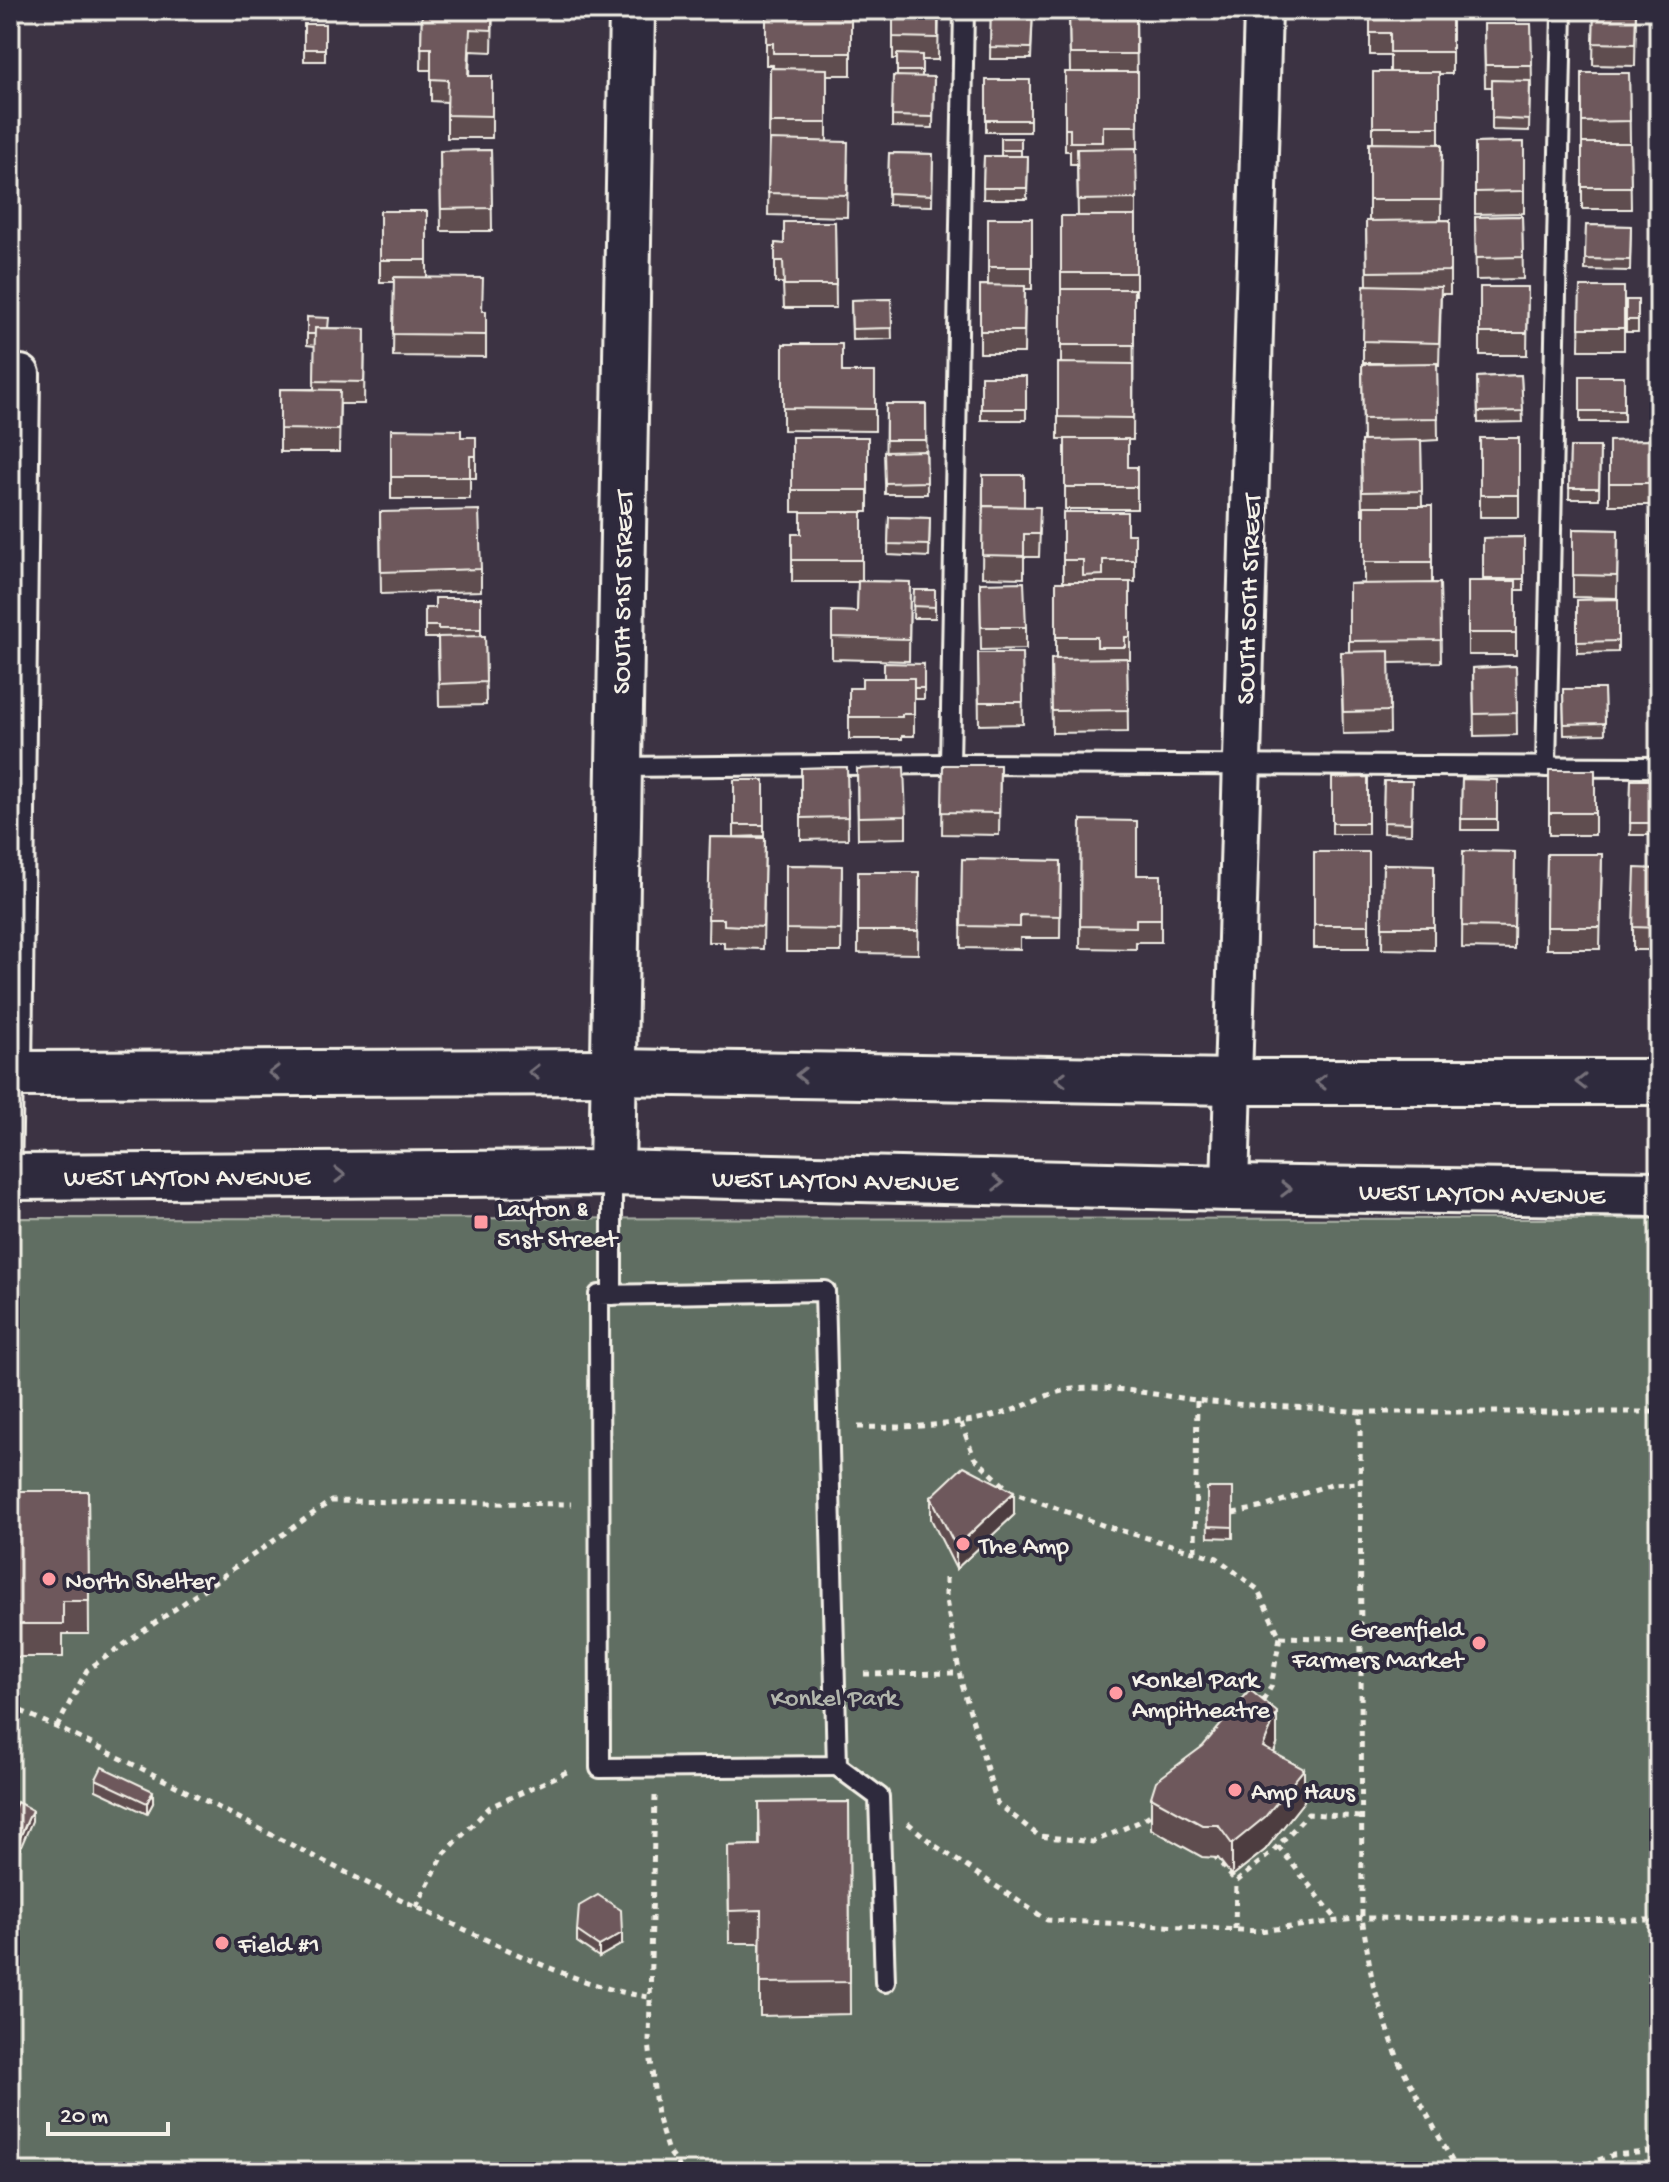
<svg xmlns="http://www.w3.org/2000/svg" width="1669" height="2182" font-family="'Gochi Hand',sans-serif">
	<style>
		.green { fill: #616e62; stroke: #aab0a5; stroke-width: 2 }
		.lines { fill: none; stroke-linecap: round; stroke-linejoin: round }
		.service-casing { stroke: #f4f1e8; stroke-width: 24 }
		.minor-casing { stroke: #f4f1e8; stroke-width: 42 }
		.tertiary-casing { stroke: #f4f1e8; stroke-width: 50 }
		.secondary-casing { stroke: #f4f1e8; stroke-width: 50 }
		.path { stroke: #f4f1e8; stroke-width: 5; stroke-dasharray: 6 6; stroke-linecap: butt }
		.service { stroke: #2f2a3d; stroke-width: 18 }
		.minor { stroke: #2f2a3d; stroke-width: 36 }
		.tertiary { stroke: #2f2a3d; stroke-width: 44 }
		.secondary { stroke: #2f2a3d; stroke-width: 44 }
		.wall { fill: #5f4d4f; stroke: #f4f1e8; stroke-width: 2 }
		.shaded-wall { fill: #4d3e40; stroke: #f4f1e8; stroke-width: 2 }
		.building { fill: #6e595c; stroke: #f4f1e8; stroke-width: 2 }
		.oneway { stroke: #747079 }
		.poi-dot { fill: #ff9aa2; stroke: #2f2a3d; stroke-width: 3 }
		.labels { text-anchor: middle; stroke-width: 8; stroke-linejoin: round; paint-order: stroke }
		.street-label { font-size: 26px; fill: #f4f1e8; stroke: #2f2a3d }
		.poi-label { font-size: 26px; fill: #f4f1e8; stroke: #2f2a3d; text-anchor: start }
		.park-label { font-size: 26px; fill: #b2b6ac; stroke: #2f2a3d }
	</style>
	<rect width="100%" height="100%" fill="#3c3343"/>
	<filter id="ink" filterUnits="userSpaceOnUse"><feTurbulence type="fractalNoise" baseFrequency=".0125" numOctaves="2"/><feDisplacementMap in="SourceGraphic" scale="16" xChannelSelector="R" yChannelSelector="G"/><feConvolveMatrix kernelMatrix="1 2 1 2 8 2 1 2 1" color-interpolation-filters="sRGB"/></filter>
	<g filter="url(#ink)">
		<!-- green -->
		<path class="green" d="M10,1218L1659,1219V2172H10Z"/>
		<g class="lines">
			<defs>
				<g id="service">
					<path d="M950,764L964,10"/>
					<path d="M618,767L950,764L1659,767"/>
					<path d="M1546,767L1562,10"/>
					<path d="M612,1173V1295"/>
					<path d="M11,1177L13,1074"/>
					<path d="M825,1291L837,1766L600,1768L599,1295Z"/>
					<path d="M837,1766L879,1797L885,1982"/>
				</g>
				<g id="minor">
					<path d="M13,1074L21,374"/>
					<path d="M1230,1188L1263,10"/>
				</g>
				<path id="tertiary" d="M612,1173L632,10"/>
				<g id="secondary">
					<path d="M10,1074L612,1072L1234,1082H1659"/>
					<path d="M10,1177L612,1173L1230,1188L1659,1194"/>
				</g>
			</defs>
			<!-- service casing -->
			<use href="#service" class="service-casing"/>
			<!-- minor casing -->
			<use href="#minor" class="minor-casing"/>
			<!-- tertiary casing -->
			<use href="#tertiary" class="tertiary-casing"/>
			<!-- secondary casing -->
			<use href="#secondary" class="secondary-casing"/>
			<!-- path -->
			<g class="path">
				<path d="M961,1423L974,1457L1010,1491L1105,1526L1217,1558L1257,1589L1280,1637L1271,1687L1261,1704"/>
				<path d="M858,1427C907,1428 956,1426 1004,1413C1026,1407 1050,1391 1073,1389C1115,1385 1154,1395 1195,1400C1249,1407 1305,1406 1360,1412"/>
				<path d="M1233,1513L1264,1507L1331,1484L1360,1483"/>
				<path d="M1195,1551L1197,1400"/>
				<path d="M946,1578V1600L961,1681L997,1803L1039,1836L1093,1842L1141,1821L1156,1811"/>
				<path d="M1280,1637L1360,1639"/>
				<path d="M864,1674L960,1673"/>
				<path d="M10,1706C160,1773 303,1855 451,1923C508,1950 588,1990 650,1997"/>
				<path d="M57,1727L87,1670L331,1501L571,1504"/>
				<path d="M655,1796L649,2042L657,2116L668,2152L683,2172"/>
				<path d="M908,1823L934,1845L1047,1920L1260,1931L1362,1918L1659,1920"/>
				<path d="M1278,1846L1338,1921"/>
				<path d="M1214,1855L1236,1882"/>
				<path d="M416,1907L444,1854L490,1807L571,1770"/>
				<path d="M1235,1929L1236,1882L1273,1851L1308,1814L1361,1817"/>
				<path d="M1458,2172L1399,2062L1373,1985L1362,1918L1360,1412H1659"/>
				<path d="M1564,2172L1613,2155L1659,2151"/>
			</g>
			<!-- service -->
			<use href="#service" class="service"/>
			<!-- minor -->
			<use href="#minor" class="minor"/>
			<!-- tertiary -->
			<use href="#tertiary" class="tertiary"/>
			<!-- secondary -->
			<use href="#secondary" class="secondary"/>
		</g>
		<!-- wall -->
		<g class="wall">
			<path d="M422,10H493L492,52L470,51L469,76H492V138H447V102L431,101V70H421Z"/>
			<path d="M766,10H851V75H827V141L848,164L847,217L768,215L770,68H773V65H766Z"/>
			<path d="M893,10H939L938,60H922V77H934L933,128L892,127V116L897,76V59H893Z"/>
			<path d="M991,10H1033L1031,59H990Z"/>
			<path d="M1069,10H1136L1138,148H1136V295H1134L1133,440H1128V467H1137V509H1065V439H1101H1058V363H1061V216H1078L1077,164H1070V151H1065V72H1070Z"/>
			<path d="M1370,10H1452V74H1439V144H1442L1441,220H1450V294H1441L1439,365H1437L1438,440L1421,441L1422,506H1432V583H1440L1441,662L1389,663L1390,733L1343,734L1341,652H1349V584L1364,583V514H1362L1361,441H1363L1362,364L1393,363H1363V341L1367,285L1366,221H1369V143H1373V72H1390V55H1370Z"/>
			<rect x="1485" y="10" width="45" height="2"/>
			<path d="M1594,10H1636L1635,66L1593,65Z"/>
			<rect x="304" y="24" width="21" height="37"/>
			<path d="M1484,24H1531L1532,87H1530L1529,131L1492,130V87H1485Z"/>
			<path d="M1582,73H1629L1631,209H1582Z"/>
			<rect x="986" y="80" width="44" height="52"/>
			<path d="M1001,138H1021V156H1028L1027,199H983L984,156H1001Z"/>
			<path d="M1524,142V213L1475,214V143Z"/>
			<path d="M491,150L492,231H441L440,151Z"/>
			<path d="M889,153L933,154L932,206L888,205Z"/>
			<path d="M380,211H427V278L482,311H486V357L393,356L394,282H380Z"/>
			<path d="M1522,216L1523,279L1476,280L1475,217Z"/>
			<path d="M988,218H1032V289H1025L1024,353H980V285H988Z"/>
			<path d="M835,222L836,308H784L783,283H775V243L784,244Z"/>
			<path d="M1586,225L1631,226L1630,271L1585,270Z"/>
			<path d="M1480,287H1528L1527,355H1480Z"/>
			<path d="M1580,287H1624V350H1579Z"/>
			<path d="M891,299L892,339L852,340L851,300Z"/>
			<rect x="1626" y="300" width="12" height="32"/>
			<path d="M307,317L329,328L365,329L364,404H340L339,452H280V389H314L315,346L307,345Z"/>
			<path d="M783,344L842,372H875V431L783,430Z"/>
			<path d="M1521,375L1523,422L1478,423L1477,377Z"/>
			<rect x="981" y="376" width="45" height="44"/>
			<rect x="1580" y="376" width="44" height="46"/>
			<path d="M886,404H926L927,494H885Z"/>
			<path d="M391,429L461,437H476V478H470V499H391Z"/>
			<path d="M792,437H868V512H862V581L910,582L909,661L832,659V611L857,612L858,582H792V534H801V512H792Z"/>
			<rect x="1480" y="438" width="39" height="79"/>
			<path d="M1659,440V505H1609V441Z"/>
			<path d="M1570,447H1600L1599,499H1569Z"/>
			<path d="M983,475L1024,507L1040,529L1039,557H1024V578L982,577Z"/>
			<path d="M380,512L481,569V591L381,594Z"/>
			<path d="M1063,512L1127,534H1135V582H1130V659H1127L1128,732L1052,733L1051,659L1056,658V582H1063Z"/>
			<rect x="1651" y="512" width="8" height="49"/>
			<path d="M889,517L930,518L929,557L888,555Z"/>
			<path d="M1573,529L1618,530L1617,598L1573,597Z"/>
			<path d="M1524,537V590H1516V655H1468V581H1483V538Z"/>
			<path d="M980,583L1026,627V649L981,650Z"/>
			<path d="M914,590H935V618H913Z"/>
			<path d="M481,598V636H485L486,705L439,706L438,640V638H425V608H435Z"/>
			<path d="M1618,599V652L1577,653V600Z"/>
			<path d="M978,653H1022L1023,724L979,725Z"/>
			<path d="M924,664V699H914V736H902V739H849V688H862L884,678Z"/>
			<path d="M1516,666L1517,735L1474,736L1473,668Z"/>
			<path d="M1563,689H1604L1605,734L1564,735Z"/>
			<path d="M943,765H1000L999,835L942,834Z"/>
			<path d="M847,767L848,839L801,840V768Z"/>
			<path d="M857,769L906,816V838L858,839Z"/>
			<rect x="1549" y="770" width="46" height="65"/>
			<path d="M1368,777V834H1332V778Z"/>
			<path d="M1462,779L1497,780V830H1461Z"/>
			<path d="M734,780H764V836L734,837Z"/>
			<path d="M1631,780H1659V835H1630Z"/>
			<path d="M1384,781H1412L1411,834L1383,833Z"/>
			<path d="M1081,820L1137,875H1161V942H1136V949L1080,948Z"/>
			<path d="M710,837L765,838L763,949L724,948V942H708Z"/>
			<path d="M1463,851L1515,852L1514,949L1462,948Z"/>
			<rect x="1314" y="852" width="55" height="96"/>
			<path d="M1547,854H1602L1600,949H1546Z"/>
			<path d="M962,859L1061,861L1060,938H1020V949L961,948Z"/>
			<path d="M1383,864L1434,865V950L1382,949Z"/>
			<path d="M786,865L842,866L841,952H786Z"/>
			<path d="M1659,869V950H1633V927Z"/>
			<path d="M858,872H919L918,954L858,953Z"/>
			<path d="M1207,1488H1233V1538L1208,1537Z"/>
			<path d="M10,1491H88L89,1634H63V1657H10Z"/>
			<path d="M931,1497L1014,1515L956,1569L931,1519Z"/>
			<path d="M1277,1745L1274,1753L1304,1801L1265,1850L1232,1876L1218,1858L1202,1857L1151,1829V1797Z"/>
			<path d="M96,1779L153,1803L147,1814L96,1790Z"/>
			<path d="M849,1802L850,2014L760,2016V1943H729L728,1846L759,1845V1803Z"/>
			<path d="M577,1931L622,1944L599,1957L577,1942Z"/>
		</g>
		<!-- shaded-wall -->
		<g class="shaded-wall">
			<path d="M1014,1492V1515L956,1569V1547Z"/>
			<path d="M1277,1712V1745L1263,1779V1747Z"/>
			<path d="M1304,1769V1801L1265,1850L1232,1876V1844Z"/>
			<path d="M153,1791V1803L147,1814V1803Z"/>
			<path d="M32,1810V1821L10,1872V1860Z"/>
			<path d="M622,1933V1944L599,1957V1946Z"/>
		</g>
		<!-- building -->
		<g class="building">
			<path d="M422,10H492V30L470,29L468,76H492V116L447,115L448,80L431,79V48H421Z"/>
			<path d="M766,10H851V53H773V43H766Z"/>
			<path d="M893,10H938V38L893,37Z"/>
			<path d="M991,10H1033L1031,48L990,47Z"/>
			<path d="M1069,10H1136V54H1070Z"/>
			<path d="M1370,10H1452V52H1390V33H1370Z"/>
			<path d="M1594,10H1636L1635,44L1593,43Z"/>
			<rect x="304" y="24" width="21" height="25"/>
			<path d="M1484,24H1531L1532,65H1485Z"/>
			<path d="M897,54L922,55V71H897Z"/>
			<path d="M770,68L827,69V123H770Z"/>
			<path d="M1065,72H1138V126H1103V142H1070V129H1065Z"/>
			<rect x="1373" y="72" width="66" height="55"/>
			<path d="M1582,73H1629L1630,121L1582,122Z"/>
			<path d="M893,76L934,77L933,117L892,116Z"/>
			<rect x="986" y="80" width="44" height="40"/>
			<path d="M1492,80L1530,81L1529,120L1492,118Z"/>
			<rect x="1001" y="138" width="20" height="12"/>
			<path d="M770,140L848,142L847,195L768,193Z"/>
			<path d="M1524,142V191L1475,192V143Z"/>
			<path d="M1369,143L1442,144L1441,200H1369Z"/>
			<path d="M1582,143H1630L1631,187H1582Z"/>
			<path d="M1136,148L1137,199L1078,200L1077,149Z"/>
			<path d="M491,150L492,208L441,209L440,151Z"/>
			<path d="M889,153L933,154L932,195L888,193Z"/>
			<path d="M984,156H1028L1027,188H983Z"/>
			<rect x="380" y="211" width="47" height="49"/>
			<rect x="1061" y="216" width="75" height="57"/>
			<path d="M1522,216L1523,257L1476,258L1475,217Z"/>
			<rect x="988" y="218" width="44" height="49"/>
			<path d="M1450,220V271L1367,272L1366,221Z"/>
			<path d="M784,222H835L836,285H784L783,261H775V243L784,244Z"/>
			<path d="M1586,225L1631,226L1630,260L1585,259Z"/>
			<path d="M394,277L483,278L482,311H486V335L393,334Z"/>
			<path d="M980,285L1025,286L1024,331H980Z"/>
			<path d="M1364,285L1441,287L1439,343L1363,341Z"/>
			<path d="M1480,287H1528L1527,333H1480Z"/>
			<path d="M1580,287H1624V328H1579Z"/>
			<rect x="1061" y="289" width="73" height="56"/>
			<path d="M891,299L892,328L852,329L851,300Z"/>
			<rect x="1626" y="300" width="12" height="20"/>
			<path d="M307,317L329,318L328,328H315V334H307Z"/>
			<path d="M315,328L365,329L364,382L314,381Z"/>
			<path d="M783,344H842V372H875V409L783,408Z"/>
			<path d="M1058,363L1133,364V418L1058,417Z"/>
			<path d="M1437,363L1438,418L1363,419L1362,364Z"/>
			<path d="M1521,375L1523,411L1478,412L1477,377Z"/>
			<rect x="981" y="376" width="45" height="33"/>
			<rect x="1580" y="376" width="44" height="35"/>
			<path d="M280,389L340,390L339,430L280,429Z"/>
			<rect x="886" y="404" width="40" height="36"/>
			<path d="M391,429L461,430V437H476V456H470V477H391Z"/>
			<rect x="792" y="437" width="76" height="53"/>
			<rect x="1480" y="438" width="39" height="57"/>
			<path d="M1065,439H1128V467H1137V487H1065Z"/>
			<path d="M1421,440L1422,491L1362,492L1361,441Z"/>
			<path d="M1659,440V483H1609V441Z"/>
			<path d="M1570,447H1600L1599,488H1569Z"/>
			<path d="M926,451L927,482L885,483L884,452Z"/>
			<path d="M983,475H1024V507L983,506Z"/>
			<path d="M983,506L1040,507L1039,534H1024V556L982,555Z"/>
			<rect x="1364" y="506" width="68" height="56"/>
			<path d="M479,510L481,569L381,572L380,512Z"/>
			<path d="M801,512H862V560H792V534H801Z"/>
			<path d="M1063,512H1127V534H1135V560H1103V575L1083,576V560H1063Z"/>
			<rect x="1651" y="512" width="8" height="26"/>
			<path d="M889,517L930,518L929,545L888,544Z"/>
			<path d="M1573,529L1618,530L1617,576L1573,575Z"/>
			<path d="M1524,537V579H1483V538Z"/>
			<path d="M858,581L910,582L909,639L832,637V611L857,612Z"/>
			<rect x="1468" y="581" width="48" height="52"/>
			<path d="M1024,582L1026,627H981L980,583Z"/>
			<path d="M1056,582H1130V637H1125V647H1097V637H1056Z"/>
			<path d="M1440,583L1441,640L1349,641V584Z"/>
			<path d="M914,590H935V607L913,606Z"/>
			<path d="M435,598H481V629H438V626H425V608H435Z"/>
			<path d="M1618,599V641L1577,642V600Z"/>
			<path d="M485,636L486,682L439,684L438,637Z"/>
			<path d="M1389,651L1390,711L1343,712L1341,652Z"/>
			<path d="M978,653H1022L1023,702H979Z"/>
			<path d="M1127,658L1128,710L1052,711L1051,659Z"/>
			<path d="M884,663L924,664V688H914V678H884Z"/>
			<path d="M1516,666L1517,713L1474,714L1473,668Z"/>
			<path d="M862,678H914V714H902V717H849V688H862Z"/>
			<path d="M1563,689H1604L1605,723L1564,724Z"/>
			<path d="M943,765H1000L999,813L942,812Z"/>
			<path d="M847,767L848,817L801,818V768Z"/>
			<path d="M904,767L906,816L858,817L857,769Z"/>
			<rect x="1549" y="770" width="46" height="43"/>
			<path d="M1368,777V823H1332V778Z"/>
			<path d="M1462,779L1497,780V819H1461Z"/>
			<rect x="734" y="780" width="30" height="45"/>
			<path d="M1631,780H1659V823H1630Z"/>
			<path d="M1384,781H1412L1411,823L1383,822Z"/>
			<path d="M1081,820L1137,821V875H1161V919H1136V927L1080,926Z"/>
			<path d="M710,837L765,838L763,927L724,925V919H708Z"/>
			<path d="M1463,851L1515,852L1514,927L1462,926Z"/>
			<rect x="1314" y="852" width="55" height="73"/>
			<path d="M1547,854H1602L1600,927H1546Z"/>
			<path d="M962,859L1061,861L1060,916L1020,915V927L961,926Z"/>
			<path d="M1383,864L1434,865V927H1382Z"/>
			<path d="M786,865L842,866L841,930L786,929Z"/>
			<path d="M1635,868L1659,869V928L1633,927Z"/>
			<path d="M858,872H919L918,931H858Z"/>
			<path d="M964,1466L1014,1492L956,1547L931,1497Z"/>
			<path d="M1207,1488H1233V1527L1208,1526Z"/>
			<path d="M10,1491H88L89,1601H63V1624H10Z"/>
			<path d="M1250,1690L1277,1712L1263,1747L1304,1769L1265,1817L1232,1844L1218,1825H1202L1151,1797L1156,1781L1203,1746Z"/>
			<path d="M102,1767L153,1791L147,1803L96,1779Z"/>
			<path d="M17,1802L32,1810L10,1860V1818Z"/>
			<path d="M849,1802L850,1982L760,1983L761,1910L729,1911L728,1846L760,1845L759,1803Z"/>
			<path d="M598,1895L621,1910L622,1933L599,1946L577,1931L579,1906Z"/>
		</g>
		<!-- one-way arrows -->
		<defs><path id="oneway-chevron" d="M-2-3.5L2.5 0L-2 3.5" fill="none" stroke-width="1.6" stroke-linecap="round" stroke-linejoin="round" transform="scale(2)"/></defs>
		<g class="oneway">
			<use href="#oneway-chevron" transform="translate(534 1072) rotate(180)"/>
			<use href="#oneway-chevron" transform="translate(274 1073) rotate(180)"/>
			<use href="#oneway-chevron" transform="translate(801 1075) rotate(-179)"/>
			<use href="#oneway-chevron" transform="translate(1061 1079) rotate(-179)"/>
			<use href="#oneway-chevron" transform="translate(1321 1082) rotate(-180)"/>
			<use href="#oneway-chevron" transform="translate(1581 1082) rotate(-180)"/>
			<use href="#oneway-chevron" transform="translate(340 1175)"/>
			<use href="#oneway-chevron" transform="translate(998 1183) rotate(1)"/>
			<use href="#oneway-chevron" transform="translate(1286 1189) rotate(1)"/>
		</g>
	</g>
	<!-- markers -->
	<g class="poi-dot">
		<rect x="473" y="1214" width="16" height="16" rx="4"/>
		<circle cx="963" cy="1544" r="8"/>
		<circle cx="49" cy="1579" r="8"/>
		<circle cx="1479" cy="1643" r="8"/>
		<circle cx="1116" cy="1693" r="8"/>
		<circle cx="1235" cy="1790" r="8"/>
		<circle cx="222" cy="1943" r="8"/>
	</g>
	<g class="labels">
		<!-- street labels -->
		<g class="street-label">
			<text transform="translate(621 592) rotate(-89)" y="9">SOUTH 51ST STREET</text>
			<text transform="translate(1247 599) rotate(-88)" y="9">SOUTH 50TH STREET</text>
			<text x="187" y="1185">WEST LAYTON AVENUE</text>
			<text transform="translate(835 1179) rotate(1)" y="9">WEST LAYTON AVENUE</text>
			<text transform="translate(1482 1192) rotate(1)" y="9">WEST LAYTON AVENUE</text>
		</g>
		<!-- poi labels -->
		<g class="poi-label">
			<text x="497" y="1216">Layton &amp;<tspan x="497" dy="30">51st Street</tspan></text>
			<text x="979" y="1553">The Amp</text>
			<text x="65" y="1588">North Shelter</text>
			<text x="1463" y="1637" text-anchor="end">Greenfield<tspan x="1463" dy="30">Farmers Market</tspan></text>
			<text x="1132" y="1687">Konkel Park<tspan x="1132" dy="30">Ampitheatre</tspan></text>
			<text x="1251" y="1799">Amp Haus</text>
			<text x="238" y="1952">Field #1</text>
		</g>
		<!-- park labels -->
		<g class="park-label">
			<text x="834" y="1705">Konkel Park</text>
		</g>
	</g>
	<!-- margin -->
	<rect width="1669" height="2182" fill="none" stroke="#2f2a3d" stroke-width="40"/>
	<rect x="20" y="20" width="1629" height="2142" fill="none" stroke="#f4f1e8" stroke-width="3" filter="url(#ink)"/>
	<!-- scale -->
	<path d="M48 2122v12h120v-12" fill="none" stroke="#f4f1e8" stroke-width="4"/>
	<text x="60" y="2122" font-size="24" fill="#f4f1e8" stroke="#2f2a3d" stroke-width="6" paint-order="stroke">20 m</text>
</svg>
